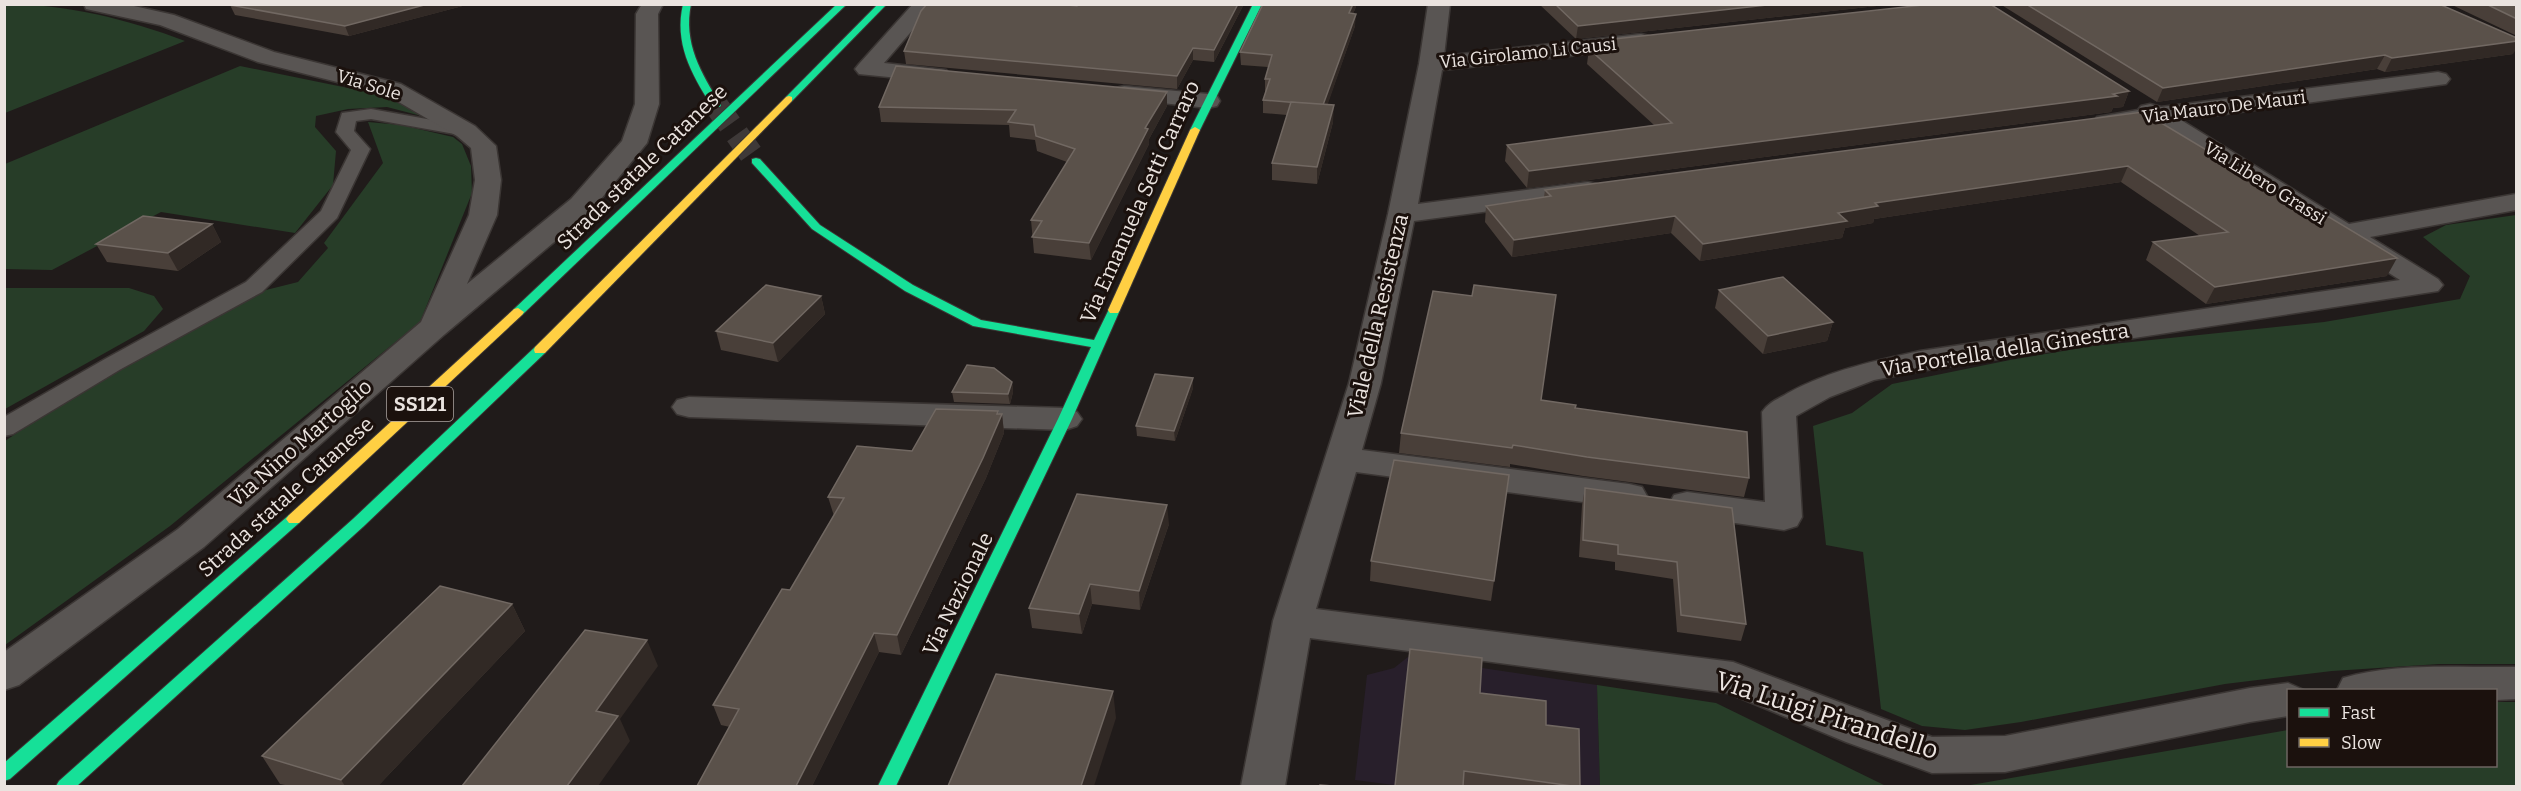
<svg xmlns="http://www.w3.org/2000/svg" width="2521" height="791" font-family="Bitter,serif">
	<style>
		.education { fill: #281f2b }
		.green { fill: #273d28 }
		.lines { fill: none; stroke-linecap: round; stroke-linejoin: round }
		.primary-tunnel { stroke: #3e3938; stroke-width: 24; stroke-dasharray: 24 12; stroke-linecap: butt }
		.lane-casing { stroke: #3b3634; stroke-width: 3 }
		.street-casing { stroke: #3b3634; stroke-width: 3 }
		.fast-casing { stroke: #3b3634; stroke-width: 2 }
		.slow-casing { stroke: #3b3634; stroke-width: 2 }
		.lane { fill: #595553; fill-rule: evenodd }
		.street { fill: #595553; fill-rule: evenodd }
		.fast { fill: #16e098; fill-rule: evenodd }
		.slow { fill: #ffcf43; fill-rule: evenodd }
		.wall { fill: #493f39 }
		.shaded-wall { fill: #312925 }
		.building { fill: #5a514a; stroke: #716862; stroke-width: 1.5 }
		.labels { text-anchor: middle; stroke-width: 6; stroke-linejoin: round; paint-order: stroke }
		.far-street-label { font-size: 18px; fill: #eae3df; stroke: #1b110d }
		.shield { fill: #1b110d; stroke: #aca4a0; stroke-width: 1.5 }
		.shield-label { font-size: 20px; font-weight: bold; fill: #eae3df }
		.street-label { font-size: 21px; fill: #eae3df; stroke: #1b110d }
		.near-street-label { font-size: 26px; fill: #eae3df; stroke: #1b110d }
	</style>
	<rect width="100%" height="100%" fill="#201b1a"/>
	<!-- education -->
	<path class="education" d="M1408,657L1597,685L1600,786H1401L1355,780L1367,675L1394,668Z"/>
	<!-- green -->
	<g class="green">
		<path d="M5,4C66,4 127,19 185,41L5,113Z"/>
		<path d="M240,66L392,97L437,120L387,107L348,109L316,116L315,127L336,151L333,185L295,233L161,212L52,270L5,269V164Z"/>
		<path d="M368,122L401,125L453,137L462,144L471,166L472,193L420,322L170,526L5,645V441L83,388L266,290L298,282L328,248L324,243L383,163Z"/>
		<path d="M2516,215V664H2439L2332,671L2225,684L2021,722L1965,730L1922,726L1881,709L1863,552L1826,545L1813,426L1852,413L1892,384L2010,360L2093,346L2324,322L2460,299L2470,276L2423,237L2446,225Z"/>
		<path d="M5,288H129L154,296L163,309L144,331L5,409Z"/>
		<path d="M1597,685L1716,703L1886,786H1600Z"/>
		<path d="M2496,702H2516V786H1965L2288,730V766H2496Z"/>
	</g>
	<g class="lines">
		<!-- primary-tunnel -->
		<path class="primary-tunnel" d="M716,105L756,161"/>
		<defs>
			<path id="lane" d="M371,109L466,126L472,127L475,131L472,135L466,136L371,119L356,121L354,131L370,149L337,218L262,292L121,369L13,434L4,436V417L105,359L246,282L321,211L351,150L336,132L342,113Z"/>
			<g id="street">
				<path d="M84,4H125L174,15L274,52L401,84L475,126L496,146L501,180L497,215L467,284L571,199L622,141L635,104L636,14L642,4H663L658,14L659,104L647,143L591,211L445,334L204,547L19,685L4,690V652L178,529L421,322L469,215L475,180L471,148L457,136L385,94L258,62L160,25L86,9Z"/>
				<path d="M913,4H935L884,63L946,70L950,75L946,80L938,82L859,74L855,69L859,64Z"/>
				<path d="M1428,4H1450L1444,56L1641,34L1649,36L1652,41L1649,46L1641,48L1442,70L1418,204L1588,182L1597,184L1601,190L1597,196L1588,198L1414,221L1381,383L1362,450L1629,484L1642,487L1647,496L1642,505L1629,508L1356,472L1316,609L1733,662L1932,737L2005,736L2250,688L2288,683L2304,690H2288V716L2250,722L2005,772L1932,773L1846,742L1728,693L1310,638L1285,786H1241L1273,621L1349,383L1388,214L1419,64Z"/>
				<path d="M2438,72L2446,74L2450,79L2446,84L2181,120L2349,224L2516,194V210L2370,237L2438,279L2443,285L2438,291L1920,371L1874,380L1830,397L1796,416L1802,517L1797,526L1784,530L1687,516L1674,513L1669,504L1674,495L1687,492L1765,502L1762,412C1769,402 1778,399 1788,393C1830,370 1874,361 1920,351L2400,280L2153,123L2106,129L2097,127L2094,122L2097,117L2138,110L2141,106L2150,104L2161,107Z"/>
				<path d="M1124,86L1208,94L1217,96L1220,101L1217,106L1208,108L1116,98L1112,93L1116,88Z"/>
				<path d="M689,397L1065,408L1077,412L1082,419L1077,426L1065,430L689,417L677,414L672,407L677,400Z"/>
				<path d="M2516,667V699L2496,700V690H2337L2343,678C2395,662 2461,668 2516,667Z"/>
			</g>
			<g id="fast">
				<path d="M683,4H691C683,43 701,73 721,105L720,107H712L711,105C691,73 674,43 683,4Z"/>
				<path d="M837,4H847L522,315H514L512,312L514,309Z"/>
				<path d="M878,4H887L792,101H786V97Z"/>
				<path d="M1253,4H1262L1200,130L1195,133L1191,132L1190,130Z"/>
				<path d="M756,158L760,159L820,225L913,285L981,320L1094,340L1110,307H1118L1120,310L1072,419L896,786H878L1058,419L1091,347L973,326L905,291L812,229L752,163V159Z"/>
				<path d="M540,346L545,347L546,350L545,353L364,526L77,786H56L59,781L354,518L535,347Z"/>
				<path d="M294,514L299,515L302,519L299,523L10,779L4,781V763L289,515Z"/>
			</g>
			<g id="slow">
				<path d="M789,96L792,97V101L545,353H535L534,350L535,347L786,97Z"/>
				<path d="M1195,127L1200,130L1120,310L1118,313H1110L1108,310L1190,130Z"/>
				<path d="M518,308L524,312L522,315L299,523H289L286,519L289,515L514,309Z"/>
			</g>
		</defs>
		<!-- lane casing -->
		<use href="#lane" class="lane-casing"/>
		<!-- street casing -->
		<use href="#street" class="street-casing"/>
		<!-- fast casing -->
		<use href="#fast" class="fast-casing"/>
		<!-- slow casing -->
		<use href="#slow" class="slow-casing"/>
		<!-- lane -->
		<use href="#lane" class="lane"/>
		<!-- street -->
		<use href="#street" class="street"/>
		<!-- fast -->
		<use href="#fast" class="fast"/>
		<!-- slow -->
		<use href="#slow" class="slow"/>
	</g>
	<!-- wall -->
	<g class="wall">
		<path d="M470,4L349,36L235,15L230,5Z"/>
		<path d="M1244,4L1214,62L1193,60L1177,89L906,64L904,51L1077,6Z"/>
		<path d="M1263,4H1357L1353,14L1355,26L1327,105L1333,122L1317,184L1272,180V163L1287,115L1263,113V100L1266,92H1265V79L1268,67L1241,65L1240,52Z"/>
		<path d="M1539,4H1895L1576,39Z"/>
		<path d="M2000,4H2439L2513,54L2385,72L2377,69L2157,102Z"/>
		<path d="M2450,4H2517V36Z"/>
		<path d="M1596,41L2129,91L2123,107L2113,108L2111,112L1527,188L1505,161L1507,145L1654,125L1587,64L1589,49L1595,48Z"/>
		<path d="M1167,92V106L1149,139V144L1091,260L1034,253L1031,220L1067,162L1037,151L1035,140L1010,137L1009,125L881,122L879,107Z"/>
		<path d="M2143,112L2387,276L2206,304L2146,260L2153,242L2200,236L2121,182L1874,219L1873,223L1845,228L1842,238L1700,261L1671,233L1512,257L1485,222L1486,206L1544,197L1545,190Z"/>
		<path d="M212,224L221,242L178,271L107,262L96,244Z"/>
		<path d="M1719,290L1833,322L1827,341L1763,354L1715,308Z"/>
		<path d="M821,296L825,314L778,362L721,350L716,331Z"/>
		<path d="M1472,296L1541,400L1575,408L1749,478L1744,497L1583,476L1510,464V467L1399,453L1401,433Z"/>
		<path d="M1193,378V388L1175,441L1137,436L1136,426Z"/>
		<path d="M1012,382L1013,392L1010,404L954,402L952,392Z"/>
		<path d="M999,414H1002L1004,433L986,478L901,655L879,652L812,786H697L730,727L721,725L713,705L790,590L834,516L828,497L912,451Z"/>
		<path d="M1585,488L1732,508L1746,624L1741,641L1677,632L1673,579L1615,570V562L1579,557L1582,505Z"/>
		<path d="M1169,524L1140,610L1092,604L1082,634L1032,628L1029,608Z"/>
		<path d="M1371,561L1494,581L1491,601L1370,581Z"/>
		<path d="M512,604L525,631L378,786H290L280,784L262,756Z"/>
		<path d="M1546,725L1580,786H1395Z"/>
	</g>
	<!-- shaded-wall -->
	<g class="shaded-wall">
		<path d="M428,4H470L349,36L345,26Z"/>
		<path d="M1238,4H1244L1214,62V50Z"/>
		<path d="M1353,4H1357L1348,26L1349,13Z"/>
		<path d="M1776,4H1895L1576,39L1578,26Z"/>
		<path d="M1356,14L1355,26L1323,118V105Z"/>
		<path d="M2517,41V48L2513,54L2385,72L2392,58Z"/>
		<path d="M1193,48V60L1177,89V76Z"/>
		<path d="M2385,55L2377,69L2157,102L2163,88Z"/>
		<path d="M2129,91L2123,107L2113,108L2111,112L1527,188L1529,171Z"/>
		<path d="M1167,92V106L1149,139V144L1091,260L1089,243L1145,128Z"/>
		<path d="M1334,105L1333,122L1317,184V167Z"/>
		<path d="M2128,166L2121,182L1874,219L1873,223L1845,228L1842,238L1700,261L1703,244L1875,203Z"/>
		<path d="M1675,216L1671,233L1512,257L1514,240Z"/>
		<path d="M212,224L221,242L178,271L168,253Z"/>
		<path d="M2397,258L2387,276L2206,304L2215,287Z"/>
		<path d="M821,296L825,314L778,362L773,343Z"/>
		<path d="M1833,322L1827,341L1763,354L1768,336Z"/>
		<path d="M1193,378V388L1175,441L1174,431Z"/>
		<path d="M1012,382L1013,392L1010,404L1008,394Z"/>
		<path d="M998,411L999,420L1002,414L1004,433L986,478L901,655L897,635Z"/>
		<path d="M1167,505L1169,524L1140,610L1139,591Z"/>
		<path d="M1090,584L1092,604L1082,634L1079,614Z"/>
		<path d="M512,604L525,631L378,786H345L341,780Z"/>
		<path d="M874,633L879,652L812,786H796Z"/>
		<path d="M647,640L658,666L620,719L630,741L598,786H567L596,711Z"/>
		<path d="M1113,691L1116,718L1094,786H1081Z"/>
	</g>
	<!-- building -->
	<g class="building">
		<path d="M428,4L345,26L230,5L231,4Z"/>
		<path d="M927,4H1057L1077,6L1078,4H1238L1214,50L1193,48L1177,76L904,51L921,11Z"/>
		<path d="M1263,4H1353L1349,13L1356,14L1323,105L1263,100L1270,79H1265L1272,55L1240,52Z"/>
		<path d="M1555,4H1776L1578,26Z"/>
		<path d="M1932,4H1990L2129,91L2113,94L2117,96L1529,171L1507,145L1672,123L1589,49L1603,47L1596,41Z"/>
		<path d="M2026,4H2439L2517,38V41L2392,58L2385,55L2163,88Z"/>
		<path d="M2486,4H2517V19Z"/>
		<path d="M896,66L1167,92L1145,128L1148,129L1089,243L1032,237L1042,221L1031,220L1075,149L1036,136L1034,125L1008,122L1016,110L879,107Z"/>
		<path d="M1291,102L1334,105L1317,167L1272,163Z"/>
		<path d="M2143,112L2320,218L2329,217L2397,258L2215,287L2153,242L2228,232L2128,166L1875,203L1878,206L1838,213L1847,221L1703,244L1675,216L1514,240L1486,206L1551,196L1545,190Z"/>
		<path d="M143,216L212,224L168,253L96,244Z"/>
		<path d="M1783,277L1833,322L1768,336L1719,290Z"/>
		<path d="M766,285L821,296L773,343L716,331Z"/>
		<path d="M1474,285L1556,295L1541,400L1576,405L1575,408L1747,432L1749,478L1587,457L1513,445L1512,448L1401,433L1433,291L1472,296Z"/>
		<path d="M967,365L994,368L1012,382L1008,394L952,392Z"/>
		<path d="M1155,374L1193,378L1174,431L1136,426Z"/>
		<path d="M936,409L998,411L997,414H1002L983,458L897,635L874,633L796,786H697L739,709L713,705L782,589L790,590L844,498L828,497L857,446L912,451Z"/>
		<path d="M1394,460L1509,475L1494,581L1371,561Z"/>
		<path d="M1585,488L1732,508L1746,624L1681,615L1677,562L1618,554V545L1583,540Z"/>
		<path d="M1077,494L1167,505L1139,591L1090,584L1079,614L1029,608Z"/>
		<path d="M440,586L512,604L341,780L262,756Z"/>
		<path d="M585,630L647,640L596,711L618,716L567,786H462Z"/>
		<path d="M1410,649L1482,658L1480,693L1546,701V725L1579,729L1580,786H1572L1464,771L1463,786H1395Z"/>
		<path d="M996,674L1113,691L1081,786H948Z"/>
		<path d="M1320,785L1333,786H1320Z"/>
	</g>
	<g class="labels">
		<!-- far-street labels -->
		<g class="far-street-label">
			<text transform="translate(1528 53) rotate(-6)" y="6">Via Girolamo Li Causi</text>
			<text transform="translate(369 85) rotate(17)" y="6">Via Sole</text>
			<text transform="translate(2224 107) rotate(-7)" y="6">Via Mauro De Mauri</text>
			<text transform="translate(2265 183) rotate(32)" y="6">Via Libero Grassi</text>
		</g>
		<!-- shield labels -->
		<rect class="shield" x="387" y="387" width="66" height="34" rx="4.5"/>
		<g class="shield-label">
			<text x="420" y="411">SS121</text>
		</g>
		<!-- street labels -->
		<g class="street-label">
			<text transform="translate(642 167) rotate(-44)" y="7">Strada statale Catanese</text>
			<text transform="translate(1140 202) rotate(-66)" y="7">Via Emanuela Setti Carraro</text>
			<text transform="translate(1378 316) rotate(-77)" y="7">Viale della Resistenza</text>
			<text transform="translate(2005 350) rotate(-9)" y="7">Via Portella della Ginestra</text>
			<text transform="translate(300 443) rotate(-41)" y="7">Via Nino Martoglio</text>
			<text transform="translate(286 497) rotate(-42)" y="7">Strada statale Catanese</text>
			<text transform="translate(958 594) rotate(-64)" y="7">Via Nazionale</text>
		</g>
		<!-- near-street labels -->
		<g class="near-street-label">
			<text transform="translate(1827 715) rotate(18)" y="9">Via Luigi Pirandello</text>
		</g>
	</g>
	<!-- border -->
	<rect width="2521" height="791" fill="none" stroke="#eae3df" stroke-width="12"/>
	<!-- legend -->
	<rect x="2287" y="689" width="210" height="78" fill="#1b110d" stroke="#6e6561" stroke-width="1.5"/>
	<rect x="2299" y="708" width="30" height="9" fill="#16e098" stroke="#6e6561" stroke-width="1.5"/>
	<text x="2341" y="719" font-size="18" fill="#eae3df">Fast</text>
	<rect x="2299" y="738" width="30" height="9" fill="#ffcf43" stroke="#6e6561" stroke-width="1.5"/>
	<text x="2341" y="749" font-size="18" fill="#eae3df">Slow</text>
</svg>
